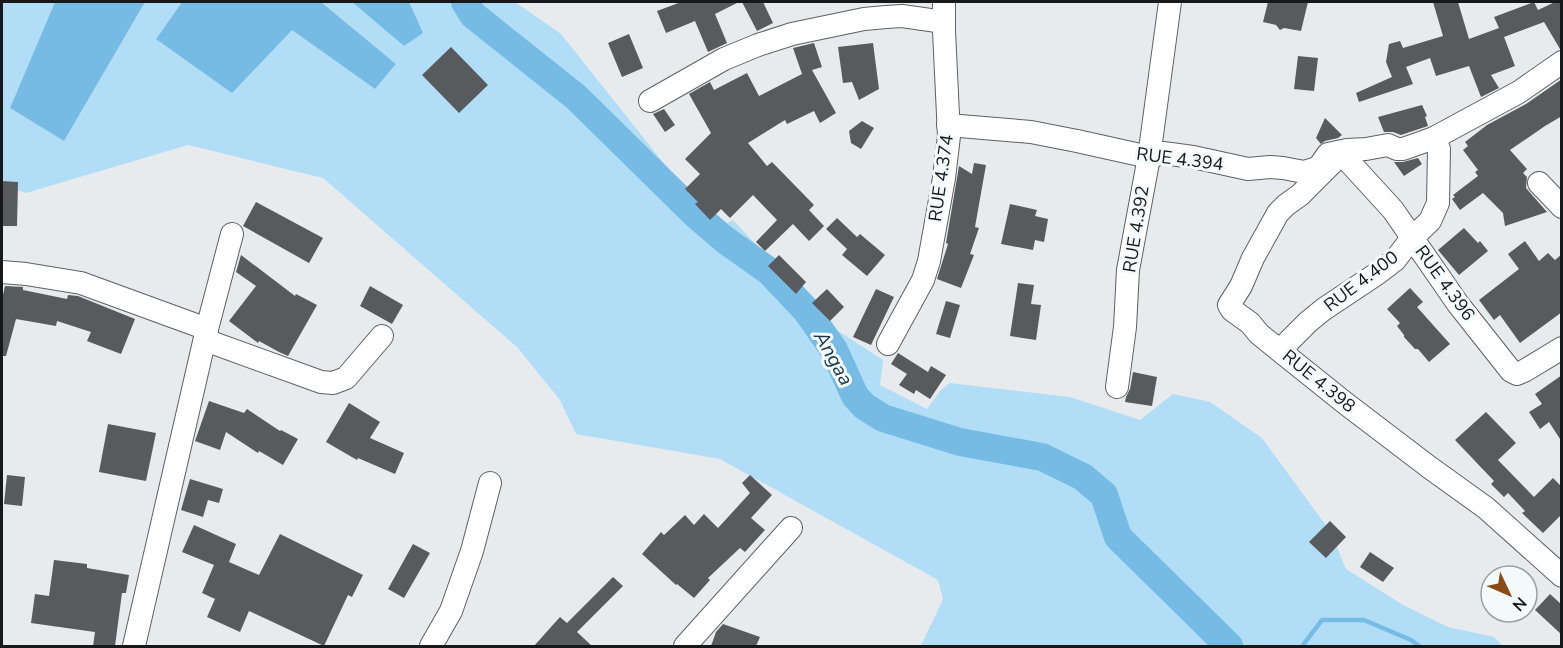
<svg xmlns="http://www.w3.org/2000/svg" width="1563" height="648" font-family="'Nunito Sans',sans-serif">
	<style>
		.green { fill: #b2ddf7 }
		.water { fill: #75bbe3 }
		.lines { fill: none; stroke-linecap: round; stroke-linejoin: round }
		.stream { stroke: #75bbe3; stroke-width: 4.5 }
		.river { stroke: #75bbe3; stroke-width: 28 }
		.building { fill: #585b5e }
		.minor-casing { stroke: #5d6163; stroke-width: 24 }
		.minor { stroke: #fff; stroke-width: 22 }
		.labels { text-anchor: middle; stroke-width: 6; stroke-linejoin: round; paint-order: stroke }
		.street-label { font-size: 18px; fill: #161819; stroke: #f4f9fb }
		.water-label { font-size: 20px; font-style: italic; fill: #173648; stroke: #f4f9fb }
	</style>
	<rect width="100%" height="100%" fill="#e7ebee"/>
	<!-- green -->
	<path class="green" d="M2,2H55L10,108L64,141L145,2H182L156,39L292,30L375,89L396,64L321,2H352L404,46L422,33L409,2H515L561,34L716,229L733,220L775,265L814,315L883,360L880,385L927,409L941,390L950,383L1070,397L1140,420L1173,394L1210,402L1262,438L1330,531L1346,569L1403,605L1448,627L1494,637L1503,646H921L943,599L938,580L720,459L576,434L560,400L517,347L323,178L188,145L26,193L2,185Z"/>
	<!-- water -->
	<g class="water">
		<path d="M55,2H145L64,141L10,108Z"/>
		<path d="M182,2H321L396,64L375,89L292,30L232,93L156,39Z"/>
		<path d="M352,2H409L423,33L404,46Z"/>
	</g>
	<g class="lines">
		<!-- stream -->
		<path class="stream" d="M1304,646L1303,645L1322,620H1364L1411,640L1419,646"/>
		<!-- river -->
		<path class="river" d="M465,2L473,15L576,97L696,215L725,240L769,271L806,310L834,350L855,396L864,406L883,418L960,442L1042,457L1083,477L1104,495L1118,537L1229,646"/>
	</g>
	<!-- building -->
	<g class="building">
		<path d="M681,2H739L715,14L727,43L708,52L695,21L666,33L657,11Z"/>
		<path d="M742,2H763L773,23L757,31Z"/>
		<path d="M1268,2H1308L1301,31L1284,28L1280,30L1276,25L1263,22Z"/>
		<path d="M1433,2H1458L1469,39L1499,28L1494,17L1534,2L1538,10L1555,2H1562V49H1560L1544,22L1504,37L1515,66L1491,75L1499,88L1481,97L1469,66L1436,76L1430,58L1406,67L1413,84L1359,102L1356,93L1392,77L1386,62L1389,44L1400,41L1403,48L1443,36Z"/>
		<path d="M629,34L643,68L622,77L608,43Z"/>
		<path d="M814,43L822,67L812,70L836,113L820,123L814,111L787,124L785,120L748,143L767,166L772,162L814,205L809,210L824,226L809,241L793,224L765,251L756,242L777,220L753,195L730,218L721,209L710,220L695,204L698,202L685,189L700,174L685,159L711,133L689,94L710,82L714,90L747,73L759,96L802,74L793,48Z"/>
		<path d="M873,43L879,89L859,100L852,82L843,83L838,47Z"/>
		<path d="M451,47L488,85L459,113L422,75Z"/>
		<path d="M1298,56L1318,58L1314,91L1294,89Z"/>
		<path d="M1562,79V116L1545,126L1510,150L1527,169L1523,173L1527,177L1526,188L1547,212L1505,226L1503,213L1483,193L1460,210L1452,199L1455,197L1453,195L1478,176L1475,172L1478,170L1463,150L1468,146L1465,142L1487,125L1526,104Z"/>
		<path d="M1422,105L1427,116L1425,117L1428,126L1401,135L1393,132H1384L1378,117Z"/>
		<path d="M664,109L675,125L665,132L653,114Z"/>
		<path d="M1325,118L1342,135L1338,138L1325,141L1321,144L1316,138Z"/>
		<path d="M862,121L874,128L861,149L851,143L849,131Z"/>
		<path d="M1418,158L1422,164L1404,176L1394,162H1403Z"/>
		<path d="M974,163L986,165L975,227L979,228L970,254L974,255L961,288L937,279L948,244L946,243L959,166L972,174Z"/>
		<path d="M2,181L18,182L17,226H2Z"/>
		<path d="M256,202L323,238L309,263L243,226Z"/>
		<path d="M1010,204L1037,210L1035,216L1048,219L1044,242L1035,240L1033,250L1001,244Z"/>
		<path d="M837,218L857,237L860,234L885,255L867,276L842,255L847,249L826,229Z"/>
		<path d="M1464,228L1478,243L1480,241L1488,251L1459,275L1438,250Z"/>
		<path d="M1525,241L1539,261L1548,253L1555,260L1562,254V312L1520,343L1500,315L1494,320L1479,300L1519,269L1508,254Z"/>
		<path d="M241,255L295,296L296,294L317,305L288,356L279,352L259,341L258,343L229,321L256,286L236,272Z"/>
		<path d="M779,255L806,282L796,294L768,266Z"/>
		<path d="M1018,283L1034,285L1031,304L1041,305L1036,340L1010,336Z"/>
		<path d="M5,286L23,287V290L67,299L68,295L78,296L135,319L121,354L87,341L91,332L57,321L56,326L16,319L6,356H2V299Z"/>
		<path d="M370,286L403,305L392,324L360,306Z"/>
		<path d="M1410,288L1423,302L1417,307L1450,344L1429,362L1418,349H1415L1404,337V335L1397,326L1400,323L1387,309Z"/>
		<path d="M827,289L844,307L830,321L812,303Z"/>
		<path d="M876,289L894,297L871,345L853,337Z"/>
		<path d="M946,301L960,305L950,338L936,334Z"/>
		<path d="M898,353L928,372L931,366L946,375L930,399L916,390L914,394L899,385L907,374L891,364Z"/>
		<path d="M1133,372L1157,377L1152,406L1125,402L1126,397L1130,389Z"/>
		<path d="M1562,375V442L1549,422L1540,429L1529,412L1542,404L1535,394Z"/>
		<path d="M209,401L244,413L247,409L280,431L281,430L298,439L283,465L259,451L258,453L226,432L220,450L195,441Z"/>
		<path d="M349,403L380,422L370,438L404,453L395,474L358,458L357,460L326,442Z"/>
		<path d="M1486,412L1516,443L1498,460L1534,497L1553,478L1562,487V514L1543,533L1522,513L1525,511L1508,493L1504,497L1491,484L1494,481L1455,440Z"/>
		<path d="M108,424L156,433L146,481L99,472Z"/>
		<path d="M7,475L25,477L22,506L4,504Z"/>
		<path d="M750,475L772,495L751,518L765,530L745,552L740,548L708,578L710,580L694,598L677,584L676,585L642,554L661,532L664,535L685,515L694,525L704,514L718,528L750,493L742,483Z"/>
		<path d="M190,479L223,489L219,503L208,500L203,517L181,510Z"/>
		<path d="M1330,521L1346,537L1326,558L1309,542Z"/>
		<path d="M194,525L236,544L229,562L259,575L280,534L363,575L352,597L348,595L324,646L249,611L240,632L207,617L215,599L202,593L214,565L182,552Z"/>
		<path d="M413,544L430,553L404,598L388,589Z"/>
		<path d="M1370,552L1394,568L1383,582L1360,567Z"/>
		<path d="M54,560L87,564V568L129,575L126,593H122L115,646H93L95,632L31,623L35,594L49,596Z"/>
		<path d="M613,577L623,586L577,632L592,646H534L560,617L567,623Z"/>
		<path d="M1550,594L1562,605V635L1535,610Z"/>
		<path d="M723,624L760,637L756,646H711L716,632Z"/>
	</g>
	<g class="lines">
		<defs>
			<g id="minor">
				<path d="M650,101L724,59L758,45L792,34L864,19L886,17L902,16L944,22"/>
				<path d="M948,125L1031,132L1077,141L1149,157L1163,153L1193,157L1248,169L1270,167L1283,168L1304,172L1317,168L1321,164L1328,154L1347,150L1366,149L1388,145L1397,149H1403L1434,138L1519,92L1562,62"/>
				<path d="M1539,183L1562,207"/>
				<path d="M2,272L26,274L81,283L207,329"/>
				<path d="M205,340L321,382L333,383L346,378L382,336"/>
				<path d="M888,344L923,280L929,261L944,178L949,136L944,31V2"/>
				<path d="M1562,348L1524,371L1517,374L1511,371L1458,304L1393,210L1340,152L1332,163L1300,195L1286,205L1278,213L1253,258L1241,286L1229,305L1232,310L1250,323L1259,334L1345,403L1429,467L1486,508L1562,576"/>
				<path d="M1283,353L1288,342L1308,322L1324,309L1378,273L1395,260L1412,238L1430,221L1438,203L1439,149L1434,138"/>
				<path d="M1117,387L1125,327L1128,270L1149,157L1170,2"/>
				<path d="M134,646L207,329L232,234"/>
				<path d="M431,646L451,611L472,551L490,483"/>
				<path d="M685,646L791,528"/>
			</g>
		</defs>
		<!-- minor casing -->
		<use href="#minor" class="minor-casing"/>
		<!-- minor -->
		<use href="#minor" class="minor"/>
	</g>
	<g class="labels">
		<!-- street labels -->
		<g class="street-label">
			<text transform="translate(1180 159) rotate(7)" y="6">RUE 4.394</text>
			<text transform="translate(941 178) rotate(-82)" y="6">RUE 4.374</text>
			<text transform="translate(1136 229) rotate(-81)" y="6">RUE 4.392</text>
			<text transform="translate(1361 281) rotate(-37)" y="6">RUE 4.400</text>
			<text transform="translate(1445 283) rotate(54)" y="6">RUE 4.396</text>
			<text transform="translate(1319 381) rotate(39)" y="6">RUE 4.398</text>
		</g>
		<!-- water labels -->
		<g class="water-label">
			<text transform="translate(834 358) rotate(61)" y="7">Angaa</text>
		</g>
	</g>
	<!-- border -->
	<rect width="1563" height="648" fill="none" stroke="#161819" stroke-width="6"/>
	<!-- north arrow -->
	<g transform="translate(1509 594) rotate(134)"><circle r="28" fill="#f4f9fb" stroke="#9b9fa1" stroke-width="1.5"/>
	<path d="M0-4.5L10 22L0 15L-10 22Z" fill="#8b4b14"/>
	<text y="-9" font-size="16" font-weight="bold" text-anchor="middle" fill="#161819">N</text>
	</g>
</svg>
